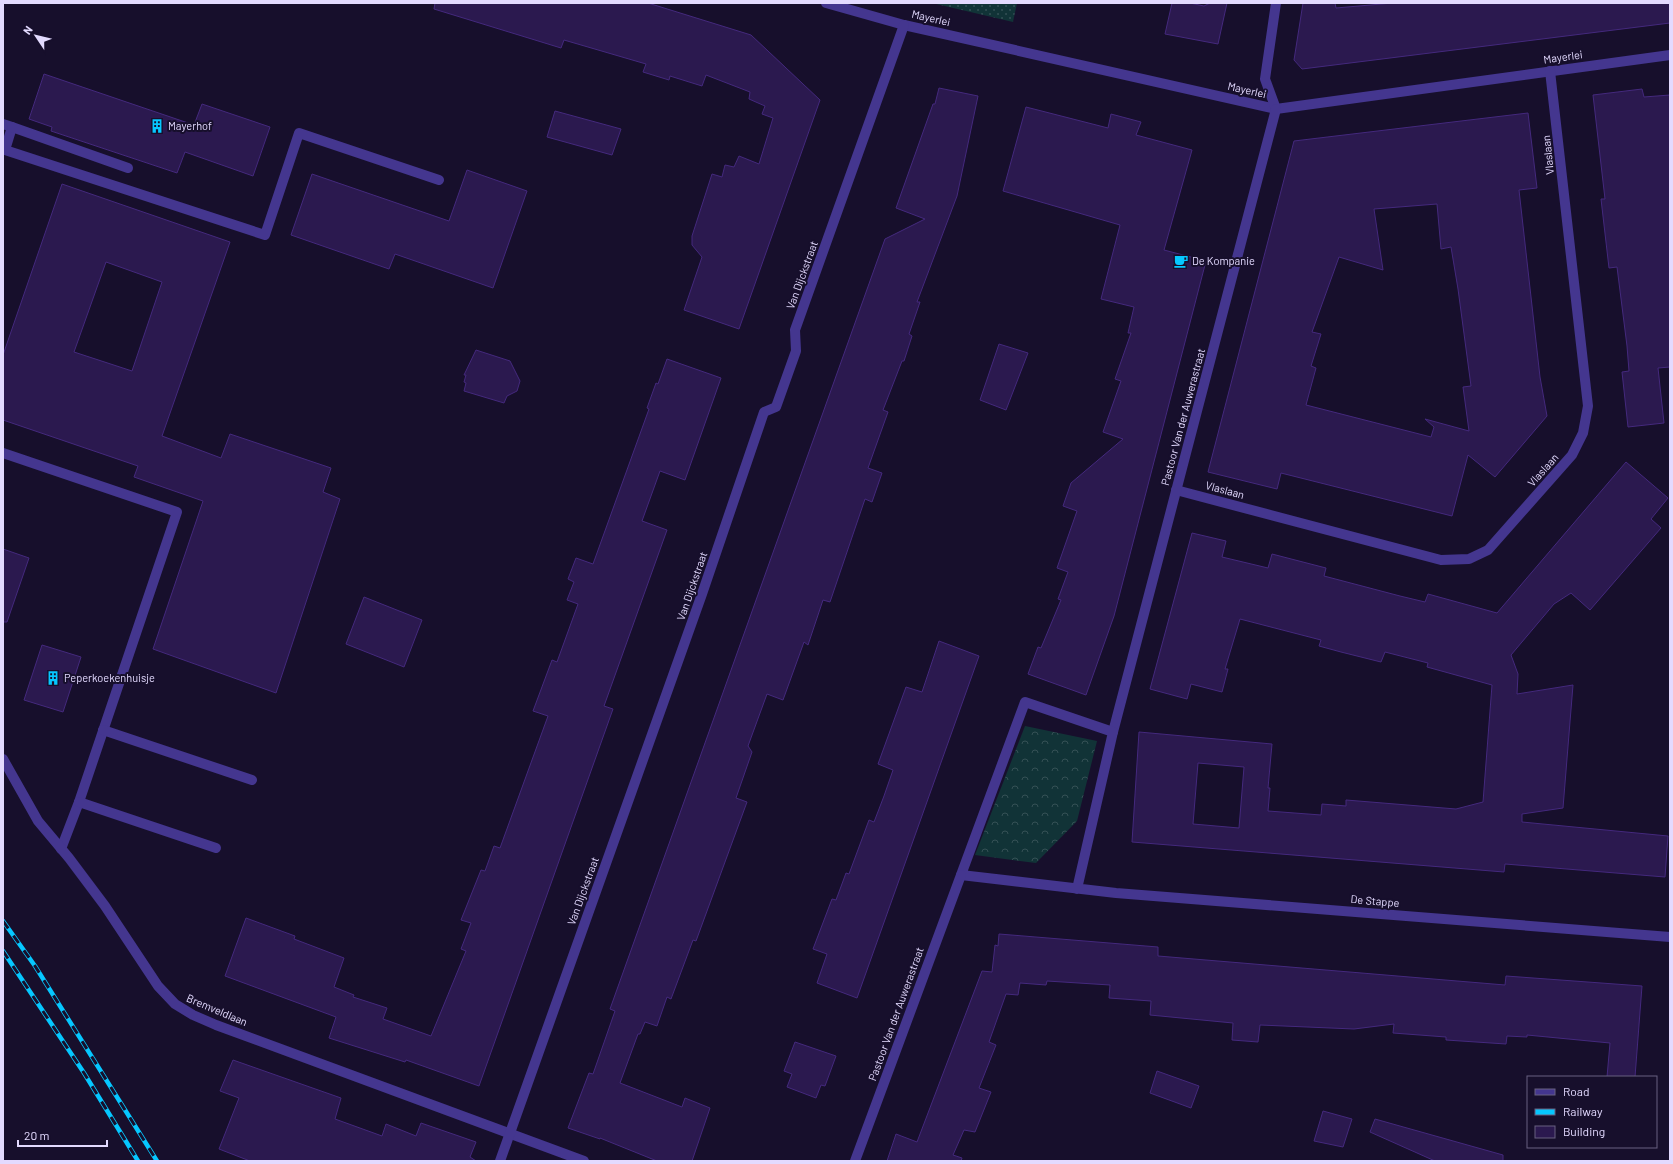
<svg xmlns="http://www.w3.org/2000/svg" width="1673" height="1164" font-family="Barlow,sans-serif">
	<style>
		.forest { fill: url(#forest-crowns) }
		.park { fill: url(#park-dots) }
		.building { fill: #2b194f; stroke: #44297d; fill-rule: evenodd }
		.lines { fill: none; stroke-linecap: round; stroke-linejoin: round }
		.service { stroke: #44368f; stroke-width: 10 }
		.minor { stroke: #44368f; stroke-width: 10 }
		.rail-casing { stroke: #06c7ff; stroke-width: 4.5 }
		.rail { stroke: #170f2c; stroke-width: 3; stroke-dasharray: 9; stroke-linecap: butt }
		.labels { text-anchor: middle; stroke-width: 4; stroke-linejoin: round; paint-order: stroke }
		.street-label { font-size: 11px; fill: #e3daff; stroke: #170f2c }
		.poi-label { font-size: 11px; fill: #e3daff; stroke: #170f2c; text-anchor: start }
	</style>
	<defs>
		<pattern id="forest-crowns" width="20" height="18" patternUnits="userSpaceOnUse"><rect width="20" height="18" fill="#113337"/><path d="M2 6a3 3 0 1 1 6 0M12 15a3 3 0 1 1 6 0" fill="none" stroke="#345055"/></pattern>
		<pattern id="park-dots" width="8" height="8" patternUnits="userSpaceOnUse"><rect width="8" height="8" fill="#113337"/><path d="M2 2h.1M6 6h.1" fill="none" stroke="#345055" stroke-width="1.8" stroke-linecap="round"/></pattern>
	</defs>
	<rect width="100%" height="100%" fill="#170f2c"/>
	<!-- forest -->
	<path class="forest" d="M1025,726L1097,741L1077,821L1036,863L975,855Z"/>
	<!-- park -->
	<path class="park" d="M932,3H1017L1013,22Z"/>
	<!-- building -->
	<g class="building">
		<path d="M435,3H648L751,35L820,100L739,329L684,310L702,257L692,245V236L712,174L722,177L725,165L734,167L739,156L759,164L773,118L762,114L765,106L749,99L750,92L706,75L702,86L670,76L669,80L643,72L646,64L564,40L561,48L434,9Z"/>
		<path d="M1172,3H1190L1204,6L1210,3H1227L1218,44L1165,34Z"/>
		<path d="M1303,3H1335L1336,8L1393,3H1670V23L1302,69L1294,60Z"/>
		<path d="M44,74L194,125L202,104L270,127L253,176L185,152L177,173L51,131L52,127L29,119Z"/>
		<path d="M939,88L978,96L957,196L917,302H920L909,334L912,336L904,361H902L883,410L888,412L868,468L882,473L872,502L865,499L830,602L823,600L808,645L804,642L783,700L767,694L748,746L752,752L736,798L747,802L696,941L693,940L671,999L667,997L657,1026L645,1022L640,1034H638L620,1083L682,1107L685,1098L710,1108L692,1161H657L600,1138V1139L568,1128L589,1073L593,1074L615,1011L610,1009L885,239L925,219L896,208L933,104H935Z"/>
		<path d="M1642,89L1644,97L1670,95V367L1658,368L1664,423L1628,427L1622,372L1629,371L1627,346L1617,267L1609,268L1601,199H1605L1593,95Z"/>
		<path d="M1026,107L1108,128L1111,114L1141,122L1136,135L1192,150L1164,250L1206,261L1114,616L1086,695L1028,674L1038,647L1041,648L1061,600L1058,599L1068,572L1057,568L1077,511L1063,506L1071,483L1123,439L1103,432L1121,381L1115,379L1131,333H1128L1134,307L1101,299L1120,225L1003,191Z"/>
		<path d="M555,111L621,129L612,155L547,137Z"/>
		<path d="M1528,113L1537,188L1519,190L1540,377L1547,416L1495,477L1468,455L1452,516L1281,473L1277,489L1208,472L1294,141ZM1437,204L1441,249L1451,247L1458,289L1471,386L1463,387L1469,431L1425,419L1434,427L1431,437L1306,405L1316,368L1311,366L1321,334L1312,332L1339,257L1383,270L1374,209Z"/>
		<path d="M467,170L527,191L493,288L395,254L389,269L291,235L312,174L449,221Z"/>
		<path d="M62,184L230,242L162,436L221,458L230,434L331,468L323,492L340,499L276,693L153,649L203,501L134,477L138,466L3,420V355ZM106,262L162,282L132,371L74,352Z"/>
		<path d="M999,344L1028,353L1006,410L980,400Z"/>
		<path d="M476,350L510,361L520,381L517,391L507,396L504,403L464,391L466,383L464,382L466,375H464Z"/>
		<path d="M667,359L721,378L685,480L660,471L642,521L667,530L604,706L613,709L479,1086L406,1060L405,1062L329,1038L336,1017L225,976L246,918L295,936L294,939L344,958L334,987L354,995L353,997L387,1008L383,1019L431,1036L466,951L461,949L471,923L461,920L481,870L485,871L494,846L500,848L548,716L533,711L552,660L557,662L578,604L567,600L574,582L568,579L576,558L593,564L649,409L647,408L656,383L658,384Z"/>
		<path d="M1626,462L1668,498L1651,519L1661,528L1590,610L1571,593L1554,604L1511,655L1518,674L1517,694L1573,685L1563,808L1522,814V822L1668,836L1665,877L1505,864L1504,872L1132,842L1139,732L1272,744L1268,788H1270L1268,811L1321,815L1322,804L1346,806V800L1456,809L1483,802L1492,685L1427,667L1428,663L1385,652L1381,662L1341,652L1319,646L1321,640L1240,619L1225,669H1228L1222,692L1191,684L1187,699L1150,689L1192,533L1226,541L1222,557L1268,568L1272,554L1326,568L1324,576L1400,596L1425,602L1428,594L1497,613ZM1198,763L1244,767L1239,828L1193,824Z"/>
		<path d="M3,549L29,558L7,622H3Z"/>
		<path d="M364,597L422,620L404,667L346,644Z"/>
		<path d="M939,641L979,656L857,998L817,983L827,954L813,949L832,899L836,900L846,873L849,874L869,820L874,822L884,796L893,770L878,764L906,687L922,692Z"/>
		<path d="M42,645L81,657L63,712L24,700Z"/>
		<path d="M999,934L1158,947V956L1505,985L1506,976L1642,986L1635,1077H1607L1610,1043L1527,1035V1037L1507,1036L1506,1044L1446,1040V1037L1393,1033L1394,1024L1354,1029L1260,1025L1258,1042L1232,1040L1233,1023L1150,1015L1151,1001L1109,998L1110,985L1047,981L1046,985L1020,983L1018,995L1006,994L989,1042L996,1045L979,1088L991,1092L975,1132L964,1130L953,1155L962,1158L961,1161H887L896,1134L917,1142L982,971L992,972L995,945L998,946Z"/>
		<path d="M795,1042L836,1056L825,1086L821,1085L816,1098L787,1087L792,1074L784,1071Z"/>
		<path d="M233,1060L341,1098L335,1119L382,1136L386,1124L416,1136L421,1123L476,1142L470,1157L476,1161H250L219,1149L239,1098L220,1091Z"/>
		<path d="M1157,1071L1199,1086L1191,1108L1150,1093Z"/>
		<path d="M1323,1111L1352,1119L1343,1147L1314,1141Z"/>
		<path d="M1375,1119L1503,1155V1161H1435L1370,1132Z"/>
	</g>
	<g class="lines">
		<!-- service -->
		<g class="service">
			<path d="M3,124L12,127L5,150L265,235L299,133L439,180"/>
			<path d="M12,127L128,168"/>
			<path d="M3,453L177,512L79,802L61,849"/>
			<path d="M103,730L252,780"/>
			<path d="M79,802L216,848"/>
		</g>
		<!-- minor -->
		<g class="minor">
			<path d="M826,3L904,25L1276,109L1670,55"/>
			<path d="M1276,3L1265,79L1276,109"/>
			<path d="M1176,490L1441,560L1469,559L1488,550L1572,455L1583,433L1588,406L1550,71"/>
			<path d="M1113,732L1276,109"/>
			<path d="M3,759L38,821L69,858L105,906L158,986L175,1004L193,1015L216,1025L584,1161"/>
			<path d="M1077,889L1113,732L1025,702L961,875L1116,893L1670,937"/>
			<path d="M500,1161L702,594L764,412L776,407L796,351L795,330L904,25"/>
			<path d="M855,1161L961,875"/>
		</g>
		<defs>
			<g id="rail">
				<path d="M3,921L35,966L157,1161"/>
				<path d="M3,951L84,1073L138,1161"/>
			</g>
		</defs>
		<!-- rail casing -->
		<use href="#rail" class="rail-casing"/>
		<!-- rail -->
		<use href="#rail" class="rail"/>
	</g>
	<!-- icons -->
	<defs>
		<symbol id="building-bare" viewBox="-9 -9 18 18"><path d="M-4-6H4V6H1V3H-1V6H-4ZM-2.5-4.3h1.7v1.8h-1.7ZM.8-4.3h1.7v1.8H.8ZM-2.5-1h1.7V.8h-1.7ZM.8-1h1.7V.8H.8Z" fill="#06c7ff" stroke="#170f2c" stroke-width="2.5" paint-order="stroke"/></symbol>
		<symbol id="cafe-bare" viewBox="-9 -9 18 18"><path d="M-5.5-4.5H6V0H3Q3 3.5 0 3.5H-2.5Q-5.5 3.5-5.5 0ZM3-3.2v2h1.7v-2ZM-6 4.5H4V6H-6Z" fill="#06c7ff" stroke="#170f2c" stroke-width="2.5" paint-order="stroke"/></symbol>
	</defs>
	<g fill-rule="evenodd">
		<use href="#building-bare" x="147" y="116" width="20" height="20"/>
		<use href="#cafe-bare" x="1171" y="251" width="20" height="20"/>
		<use href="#building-bare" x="43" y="668" width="20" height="20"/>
	</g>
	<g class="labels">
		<!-- street labels -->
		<g class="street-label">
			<text transform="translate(931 18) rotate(13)" y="4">Mayerlei</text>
			<text transform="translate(1563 57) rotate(-8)" y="4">Mayerlei</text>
			<text transform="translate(1247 90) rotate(13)" y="4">Mayerlei</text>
			<text transform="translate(1548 155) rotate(-96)" y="4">Vlaslaan</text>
			<text transform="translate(802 275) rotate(-70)" y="4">Van Dijckstraat</text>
			<text transform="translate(1183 417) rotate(-75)" y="4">Pastoor Van der Auwerastraat</text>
			<text transform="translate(1543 470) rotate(-48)" y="4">Vlaslaan</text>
			<text transform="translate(1225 490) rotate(15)" y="4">Vlaslaan</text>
			<text transform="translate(692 586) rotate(-71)" y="4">Van Dijckstraat</text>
			<text transform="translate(583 891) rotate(-70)" y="4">Van Dijckstraat</text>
			<text transform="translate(1375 901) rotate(5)" y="4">De Stappe</text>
			<text transform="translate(217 1010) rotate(23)" y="4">Bremveldlaan</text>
			<text transform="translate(896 1014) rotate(-70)" y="4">Pastoor Van der Auwerastraat</text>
		</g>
		<!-- poi labels -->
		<g class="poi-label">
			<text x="168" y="130">Mayerhof</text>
			<text x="1192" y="265">De Kompanie</text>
			<text x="64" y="682">Peperkoekenhuisje</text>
		</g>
	</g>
	<!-- border -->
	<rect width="1673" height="1164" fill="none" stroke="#e3daff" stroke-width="8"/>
	<!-- legend -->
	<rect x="1527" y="1076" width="130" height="72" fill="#170f2c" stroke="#696080"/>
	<rect x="1535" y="1089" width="20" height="6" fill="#44368f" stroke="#696080"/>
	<text x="1563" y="1096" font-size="12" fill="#e3daff">Road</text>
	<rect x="1535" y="1109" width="20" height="6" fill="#06c7ff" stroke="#696080"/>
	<text x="1563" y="1116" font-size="12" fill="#e3daff">Railway</text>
	<rect x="1535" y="1126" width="20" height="12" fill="#2b194f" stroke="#696080"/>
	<text x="1563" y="1136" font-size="12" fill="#e3daff">Building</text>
	<!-- north arrow -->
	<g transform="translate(36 36) rotate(305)" stroke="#170f2c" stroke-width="3" paint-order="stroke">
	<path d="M0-3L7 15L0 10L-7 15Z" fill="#e3daff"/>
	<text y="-6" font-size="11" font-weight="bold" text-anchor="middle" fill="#e3daff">N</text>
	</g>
	<!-- scale -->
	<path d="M18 1140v6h89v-6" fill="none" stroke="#e3daff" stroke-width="2"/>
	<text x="24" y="1140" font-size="12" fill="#e3daff" stroke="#170f2c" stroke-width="3" paint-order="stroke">20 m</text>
</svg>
